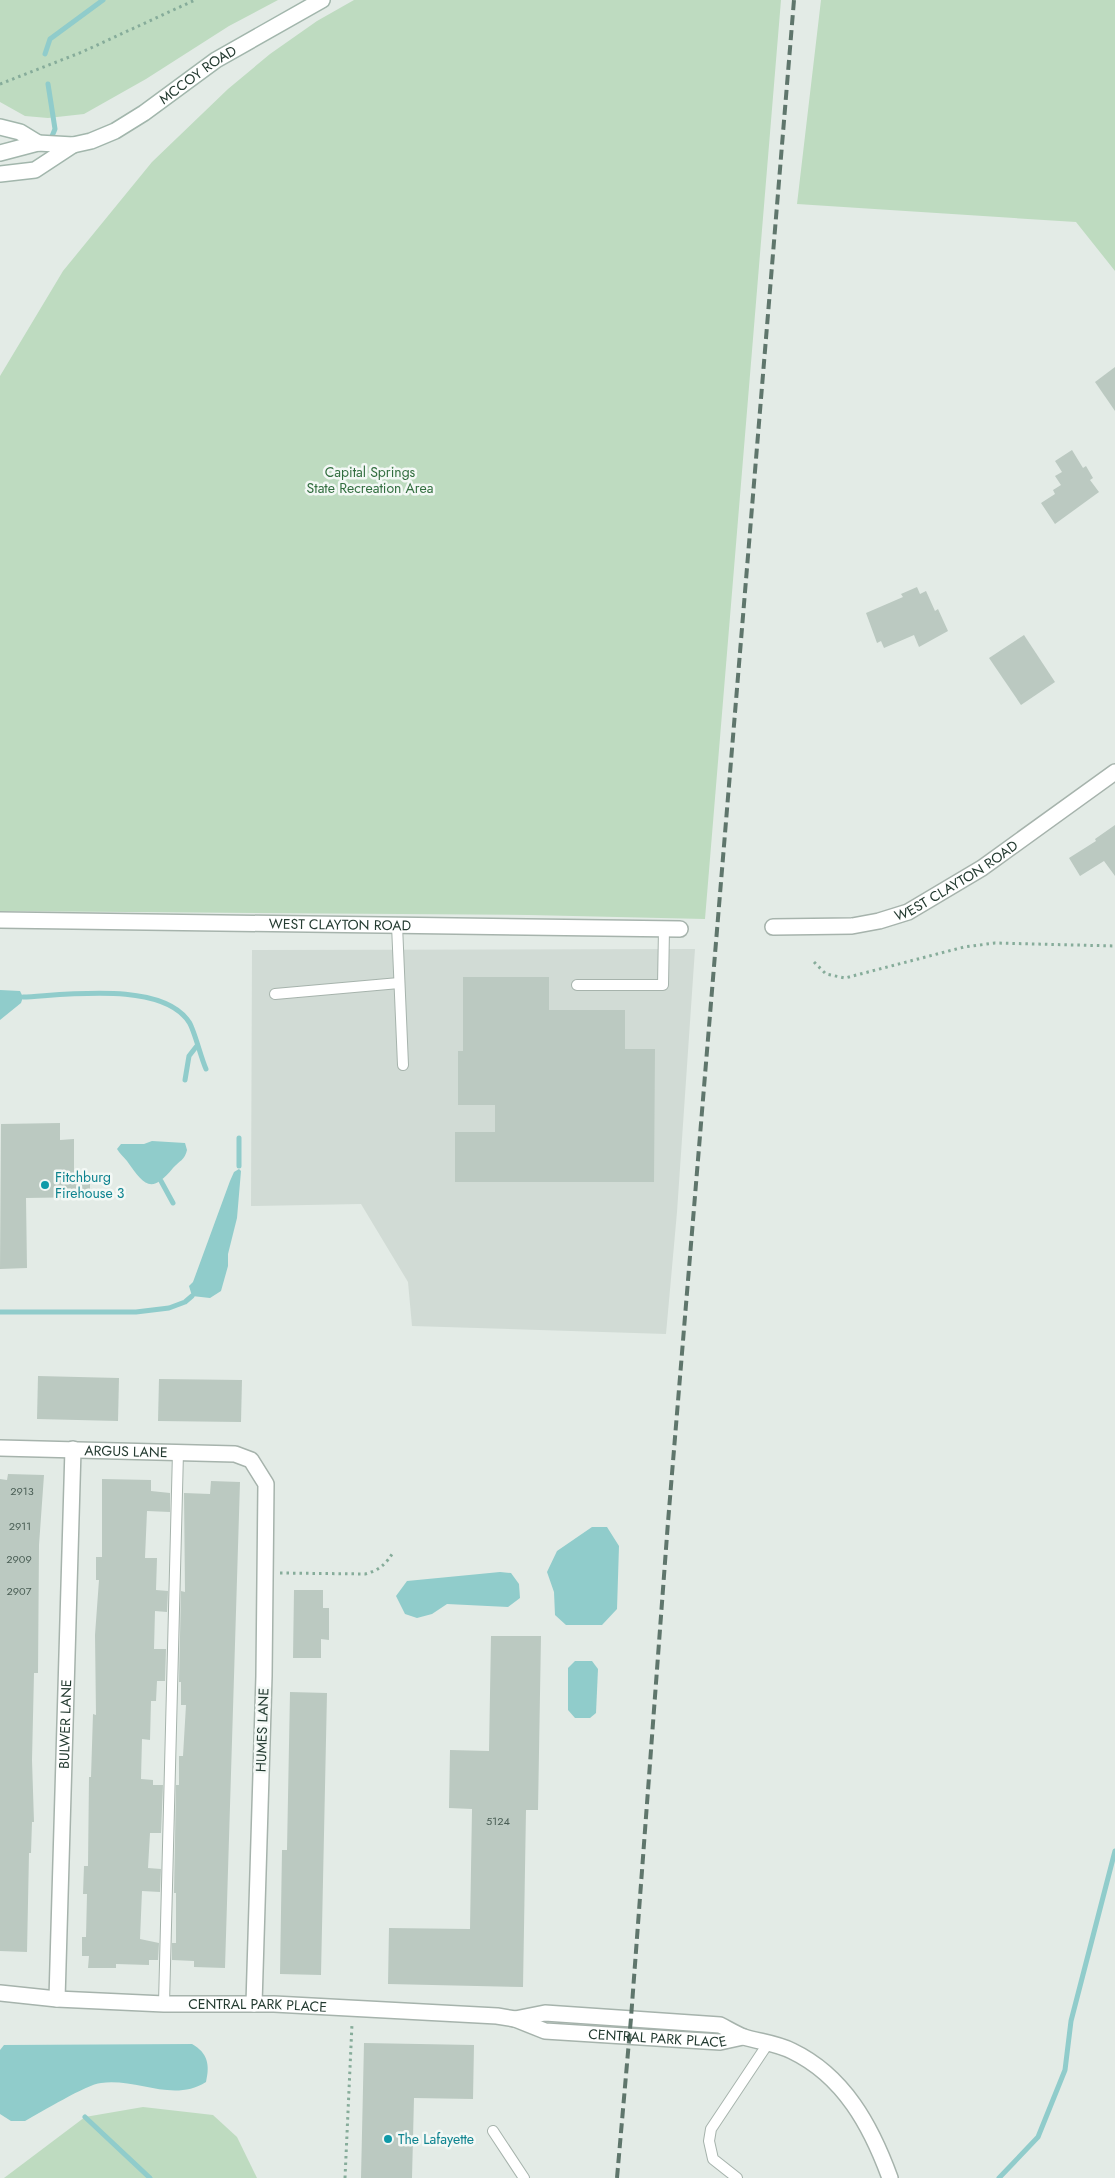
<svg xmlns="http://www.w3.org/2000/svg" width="1115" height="2178" font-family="Jost,sans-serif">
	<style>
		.built { fill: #d1dbd5 }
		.green { fill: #bedbc0 }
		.water { fill: #90cccb }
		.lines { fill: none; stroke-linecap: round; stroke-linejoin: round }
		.stream { stroke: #90cccb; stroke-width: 5 }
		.building { fill: #bbc9c1 }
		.lane-casing { stroke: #a6b3ac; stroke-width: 12 }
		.street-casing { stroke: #a6b3ac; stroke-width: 18 }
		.secondary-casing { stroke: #a2b6ac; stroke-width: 18 }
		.path { stroke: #86ac9a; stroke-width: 3; stroke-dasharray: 2.5 4; stroke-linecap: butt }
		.lane { stroke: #fff; stroke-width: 10 }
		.street { stroke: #fff; stroke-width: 15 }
		.secondary { stroke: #fff; stroke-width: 15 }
		.rail { stroke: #5f766c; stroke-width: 4; stroke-dasharray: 10 5; stroke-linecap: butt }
		.culture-dot { fill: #0f9aa8; stroke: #f3f8f5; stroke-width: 2 }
		.labels { text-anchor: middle; stroke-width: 5; stroke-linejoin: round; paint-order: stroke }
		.number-label { font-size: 11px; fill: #4a5e55 }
		.street-label { font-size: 14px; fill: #243b31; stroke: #f3f8f5 }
		.park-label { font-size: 14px; fill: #326e3f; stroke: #f3f8f5 }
		.culture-label { font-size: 14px; fill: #0d838f; stroke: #f3f8f5; text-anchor: start }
	</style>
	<rect width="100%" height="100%" fill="#e3ebe6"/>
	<!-- built -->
	<path class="built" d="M695,949L677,1212L666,1334L412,1326L408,1282L361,1204L251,1206L252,950Z"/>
	<!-- green -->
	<g class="green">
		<path d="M0,0H278L229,26L146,79L84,114L48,118L25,116L0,102Z"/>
		<path d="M354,0H781L705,919L529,915L0,911V376L63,271L152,162L228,89L270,54L317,21Z"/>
		<path d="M821,0H1115V271L1076,222L797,204Z"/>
		<path d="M143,2107L213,2115L237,2137L257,2178H4L85,2117Z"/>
	</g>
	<!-- water -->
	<g class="water">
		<path d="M0,990L20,991L23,997L21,1003L0,1020Z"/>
		<path d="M152,1141L185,1143L187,1150C185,1160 179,1161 173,1168C151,1195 144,1185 127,1161C124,1157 120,1154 117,1149L121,1144H144Z"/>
		<path d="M239,1169L241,1171L237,1218L228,1254V1266L221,1291L210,1298L192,1296L189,1286L193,1282L230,1181L234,1172Z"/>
		<path d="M592,1527H607L619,1546L617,1609L602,1625H566L555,1615L554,1592L547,1572L557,1551Z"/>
		<path d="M500,1572L511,1573L519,1584L520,1598L508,1607L447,1604L432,1614L417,1618L405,1614L396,1596L407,1581Z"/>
		<path d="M575,1661H592L598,1669L596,1713L590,1718H575L568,1710V1668Z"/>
		<path d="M192,2044C208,2053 210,2065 206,2082C173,2103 137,2078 101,2083C87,2084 40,2113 25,2121H11L0,2114V2050L4,2045Z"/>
	</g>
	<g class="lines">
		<!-- stream -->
		<g class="stream">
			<path d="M45,54L50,39L103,0"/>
			<path d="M48,84L55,129L50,141"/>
			<path d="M23,997C66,995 162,981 189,1022C194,1029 201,1058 206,1069"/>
			<path d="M185,1080L189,1056L196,1047"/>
			<path d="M239,1138V1166"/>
			<path d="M161,1181L173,1203"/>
			<path d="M0,1312H136L169,1308L185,1302L192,1296"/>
			<path d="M85,2117L150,2178"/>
			<path d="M999,2178L1038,2137L1065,2070L1071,2021L1115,1851"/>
		</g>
	</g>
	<!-- building -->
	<g class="building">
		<path d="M1115,367V411L1095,382Z"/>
		<path d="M1072,450L1083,468L1086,466L1093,478L1090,480L1099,492L1055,524L1041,503L1055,494L1053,490L1061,485L1055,476L1062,472L1055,461Z"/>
		<path d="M917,587L920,594L926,591L935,611L938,609L948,631L919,647L914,635L884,648L881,641L877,643L866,613L903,597L901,594Z"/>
		<path d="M1024,635L1055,682L1021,705L989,658Z"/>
		<path d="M1115,825V876L1104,861L1080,876L1069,858L1096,841L1095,839Z"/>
		<path d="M463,977H549V1010H625V1049H655L654,1182H455V1132H495V1105H458V1051H463Z"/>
		<path d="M60,1123V1140L74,1139V1173H90V1197L26,1198L27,1268L0,1269L1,1124Z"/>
		<path d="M38,1376L119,1378L118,1421L37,1419Z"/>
		<path d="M159,1379L242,1380L241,1422L158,1421Z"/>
		<path d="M8,1474L44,1475L39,1545L38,1673H34L32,1760L34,1822H32L31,1853H29L27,1952L0,1951V1479L7,1480Z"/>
		<path d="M102,1479L151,1480V1491L170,1493V1512L147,1511L145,1558H157L156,1590L168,1591L167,1612L155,1611L154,1649H166L165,1681H157L156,1701H151L150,1740L142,1739L141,1779L153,1780V1785H163L161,1833H150L148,1868L161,1869L160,1892L142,1891L140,1939L159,1943L158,1960H149V1965L116,1964V1968H88L89,1956H82V1937H86L87,1894H83L84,1866H88L89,1777H91L93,1714L96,1715L95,1635L99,1580H96V1557H102Z"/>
		<path d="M211,1481L240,1482L225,1968L194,1967V1961L172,1960V1943H176V1893H174L176,1785H179V1756H183L186,1705H181V1682H179L181,1591L185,1592L184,1493L210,1494Z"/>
		<path d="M294,1590H323V1608H329V1640L321,1639V1658H293Z"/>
		<path d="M491,1636H541L538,1810H526L523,1987L388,1984L389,1928L470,1929L472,1809L449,1808L450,1750L489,1751Z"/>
		<path d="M290,1692L327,1693L321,1975L280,1974L282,1850H287Z"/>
		<path d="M364,2043L474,2045L473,2099L414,2098L412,2178H361Z"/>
	</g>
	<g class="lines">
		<defs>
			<g id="lane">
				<path d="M397,925L403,1065"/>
				<path d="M577,985H663L664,929"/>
				<path d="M275,994L399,983"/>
				<path d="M164,2004L178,1452"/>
				<path d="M493,2131L524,2178"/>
				<path d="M737,2178L713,2159L709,2141L711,2129L769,2042"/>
			</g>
			<g id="street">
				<path id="s1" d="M0,920L680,929"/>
				<path id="s2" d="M773,927L852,926L879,921L908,912L982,868L1115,772"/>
				<path id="s3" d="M0,1448L235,1454L251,1460L266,1484L264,1676L254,2004"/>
				<path id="s4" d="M0,1993L57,1999L164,2004H274L497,2016L515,2019L545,2031L720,2042L743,2037"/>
				<path id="s5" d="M57,1999L73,1449"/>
				<path d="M515,2019L545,2013L720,2025C728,2029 736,2034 744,2037C760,2042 776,2043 792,2051C844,2076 871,2126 890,2178"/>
			</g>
			<g id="secondary">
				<path d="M0,127L20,132L38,143"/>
				<path id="s6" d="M0,153L38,143L73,145L91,141L115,131L144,113L216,60L322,0"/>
				<path d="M0,174L35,170L73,145"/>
			</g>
		</defs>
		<!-- lane casing -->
		<use href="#lane" class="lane-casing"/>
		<!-- street casing -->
		<use href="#street" class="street-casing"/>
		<!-- secondary casing -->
		<use href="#secondary" class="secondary-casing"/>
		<!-- path -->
		<g class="path">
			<path d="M0,84L82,52L195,0"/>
			<path d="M814,962L826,974L845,978L964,947L995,943L1115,946"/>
			<path d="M280,1573L365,1574C380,1570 386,1564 394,1551"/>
			<path d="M345,2178L352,2024"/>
		</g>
		<!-- lane -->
		<use href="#lane" class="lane"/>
		<!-- street -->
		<use href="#street" class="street"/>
		<!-- secondary -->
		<use href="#secondary" class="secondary"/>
		<!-- rail -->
		<path class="rail" d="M617,2178L631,2018L668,1522L794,0"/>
	</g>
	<!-- markers -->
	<g class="culture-dot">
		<circle cx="45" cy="1185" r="5"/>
		<circle cx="388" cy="2139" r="5"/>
	</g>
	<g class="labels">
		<!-- number labels -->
		<g class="number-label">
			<text x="22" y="1495">2913</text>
			<text x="20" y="1530">2911</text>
			<text x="19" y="1563">2909</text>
			<text x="19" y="1595">2907</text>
			<text x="498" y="1825">5124</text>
		</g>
		<!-- street labels -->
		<g class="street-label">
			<text dy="5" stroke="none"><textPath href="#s6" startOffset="219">MCCOY ROAD</textPath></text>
			<text dy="5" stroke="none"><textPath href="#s2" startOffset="194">WEST CLAYTON ROAD</textPath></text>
			<text dy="5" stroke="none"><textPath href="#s1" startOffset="340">WEST CLAYTON ROAD</textPath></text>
			<text dy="5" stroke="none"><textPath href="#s3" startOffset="126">ARGUS LANE</textPath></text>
			<text dy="5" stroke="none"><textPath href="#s5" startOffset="275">BULWER LANE</textPath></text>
			<text transform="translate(262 1730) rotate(-88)" y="5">HUMES LANE</text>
			<text dy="5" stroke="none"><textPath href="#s4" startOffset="258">CENTRAL PARK PLACE</textPath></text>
			<text dy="5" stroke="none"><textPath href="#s4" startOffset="661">CENTRAL PARK PLACE</textPath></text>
		</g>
		<!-- park labels -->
		<g class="park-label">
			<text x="370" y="477">Capital Springs<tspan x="370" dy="16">State Recreation Area</tspan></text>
		</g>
		<!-- culture labels -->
		<g class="culture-label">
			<text x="55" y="1182">Fitchburg<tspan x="55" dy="16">Firehouse 3</tspan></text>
			<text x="398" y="2144">The Lafayette</text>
		</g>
	</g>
</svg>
